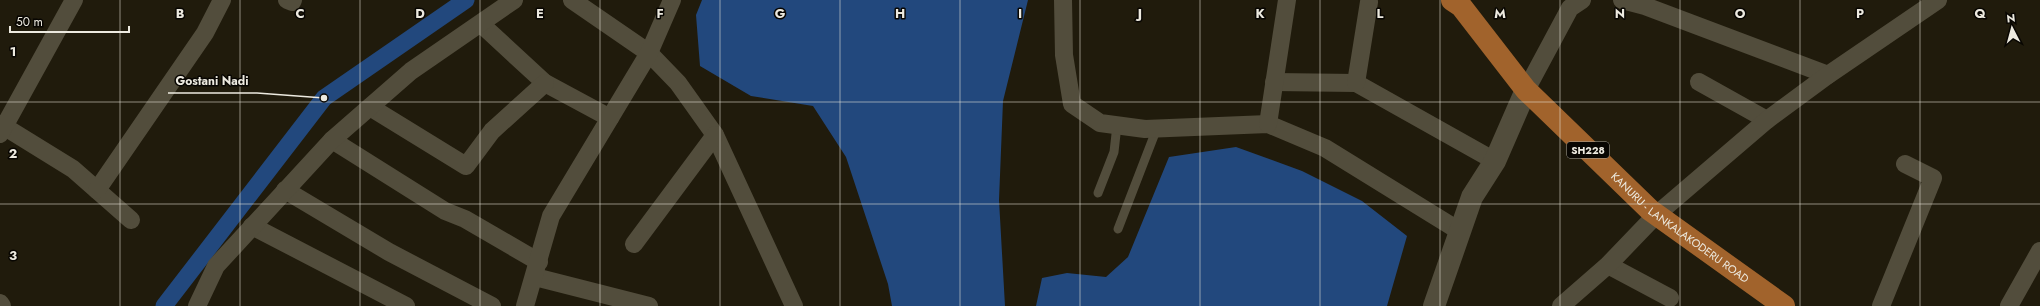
<svg xmlns="http://www.w3.org/2000/svg" width="2040" height="306" font-family="Jost,sans-serif">
	<style>
		.water { fill: #22487d }
		.lines { fill: none; stroke-linecap: round; stroke-linejoin: round }
		.canal { stroke: #22487d; stroke-width: 17 }
		.lane { stroke: #524d3c; stroke-width: 9 }
		.street { stroke: #524d3c; stroke-width: 18 }
		.secondary { stroke: #524d3c; stroke-width: 22 }
		.primary { stroke: #a1632c; stroke-width: 22 }
		.grid { fill: none; stroke: #edeae0; stroke-width: 1; stroke-opacity: 0.55 }
		.labels { text-anchor: middle; stroke-width: 3; stroke-linejoin: round; paint-order: stroke }
		.shield { fill: #080602; stroke: #a8a69d; stroke-width: 1 }
		.shield-label { font-size: 10px; font-weight: bold; fill: #edeae0 }
		.street-label { font-size: 11px; fill: #edeae0; stroke: #080602 }
		.grid-label { font-size: 13px; text-anchor: middle; font-weight: bold; fill: #edeae0; stroke: #080602; stroke-width: 3; stroke-linejoin: round; paint-order: stroke }
		.leader { fill: none; stroke: #edeae0; stroke-width: 1.5 }
		.callout-dot { fill: #edeae0; stroke: #080602; stroke-width: 1.5 }
		.callout-label { font-size: 12px; text-anchor: middle; font-weight: bold; fill: #edeae0; stroke: #080602; stroke-width: 3; stroke-linejoin: round; paint-order: stroke }
	</style>
	<rect width="100%" height="100%" fill="#201b0c"/>
	<!-- water -->
	<g class="water">
		<path d="M702,0H1028L1003,101L999,200L1005,306H892L888,284L846,157L813,106L751,96L700,66L696,15Z"/>
		<path d="M1236,147L1302,171L1362,201L1407,236L1387,306H1036L1042,278L1067,273L1106,277L1128,257L1169,157Z"/>
	</g>
	<g class="lines">
		<!-- canal -->
		<path class="canal" d="M164,306L324,98L466,0"/>
		<!-- lane -->
		<g class="lane">
			<path d="M1098,193L1114,152L1117,125"/>
			<path d="M1118,229L1157,128"/>
		</g>
		<!-- street -->
		<g class="street">
			<path d="M287,0L292,2L293,0"/>
			<path d="M572,0L649,53L678,83L715,135L794,306"/>
			<path d="M1063,0L1064,55L1072,104L1100,123L1145,129L1268,124L1325,148L1461,232"/>
			<path d="M1622,0L1645,6L1828,75"/>
			<path d="M481,24L545,83L610,118"/>
			<path d="M1274,82L1356,83L1495,161"/>
			<path d="M1699,82L1767,120"/>
			<path d="M1356,83L1369,2"/>
			<path d="M1526,90L1570,8L1582,0"/>
			<path d="M370,107L466,166L492,131L545,83"/>
			<path d="M0,124L73,169L131,220"/>
			<path d="M1268,124L1287,0"/>
			<path d="M0,134L74,0"/>
			<path d="M332,140L445,211L465,219L539,262"/>
			<path d="M97,190L205,33L222,0"/>
			<path d="M285,190L389,252L492,306"/>
			<path d="M252,226L406,306"/>
			<path d="M634,244L715,135"/>
			<path d="M1608,265L1670,298"/>
			<path d="M535,277L649,306"/>
			<path d="M0,303L2,306"/>
			<path d="M197,306L216,266L332,140L411,71L514,0"/>
			<path d="M525,306L551,216L649,53L672,0"/>
			<path d="M1561,306L1608,265L1656,215L1767,120L1828,75L1938,0"/>
			<path d="M1881,306L1933,178L1905,164"/>
			<path d="M2009,306L2040,251"/>
		</g>
		<!-- secondary -->
		<path class="secondary" d="M1434,306L1472,197L1495,161L1526,90"/>
		<!-- primary -->
		<path class="primary" id="s1" d="M1452,0L1461,6L1526,90L1650,210L1784,306"/>
	</g>
	<!-- grid -->
	<path class="grid" d="M120,0V306M240,0V306M360,0V306M480,0V306M600,0V306M720,0V306M840,0V306M960,0V306M1080,0V306M1200,0V306M1320,0V306M1440,0V306M1560,0V306M1680,0V306M1800,0V306M1920,0V306M0,102H2040M0,204H2040"/>
	<g class="labels">
		<!-- shield labels -->
		<rect class="shield" x="1567" y="142" width="42" height="16" rx="3"/>
		<g class="shield-label">
			<text x="1588" y="154">SH228</text>
		</g>
		<!-- street labels -->
		<g class="street-label">
			<text dy="4" stroke="none"><textPath href="#s1" startOffset="324">KANURU - LANKALAKODERU ROAD</textPath></text>
		</g>
	</g>
	<g class="grid-label">
		<text x="180" y="18">B</text>
		<text x="300" y="18">C</text>
		<text x="420" y="18">D</text>
		<text x="540" y="18">E</text>
		<text x="660" y="18">F</text>
		<text x="780" y="18">G</text>
		<text x="900" y="18">H</text>
		<text x="1020" y="18">I</text>
		<text x="1140" y="18">J</text>
		<text x="1260" y="18">K</text>
		<text x="1380" y="18">L</text>
		<text x="1500" y="18">M</text>
		<text x="1620" y="18">N</text>
		<text x="1740" y="18">O</text>
		<text x="1860" y="18">P</text>
		<text x="1980" y="18">Q</text>
		<text x="13" y="56">1</text>
		<text x="13" y="158">2</text>
		<text x="13" y="260">3</text>
	</g>
	<!-- callouts -->
	<path class="leader" d="M324 98L257 93H168"/>
	<circle class="callout-dot" cx="324" cy="98" r="4"/>
	<g class="callout-label">
		<text x="212" y="85">Gostani Nadi</text>
	</g>
	<!-- north arrow -->
	<g transform="translate(2012 28) rotate(354)" stroke="#080602" stroke-width="3" paint-order="stroke">
	<path d="M0-3L7 15L0 10L-7 15Z" fill="#edeae0"/>
	<text y="-6" font-size="11" font-weight="bold" text-anchor="middle" fill="#edeae0">N</text>
	</g>
	<!-- scale -->
	<path d="M10 26v6h119v-6" fill="none" stroke="#edeae0" stroke-width="2"/>
	<text x="16" y="26" font-size="12" fill="#edeae0" stroke="#080602" stroke-width="3" paint-order="stroke">50 m</text>
</svg>
